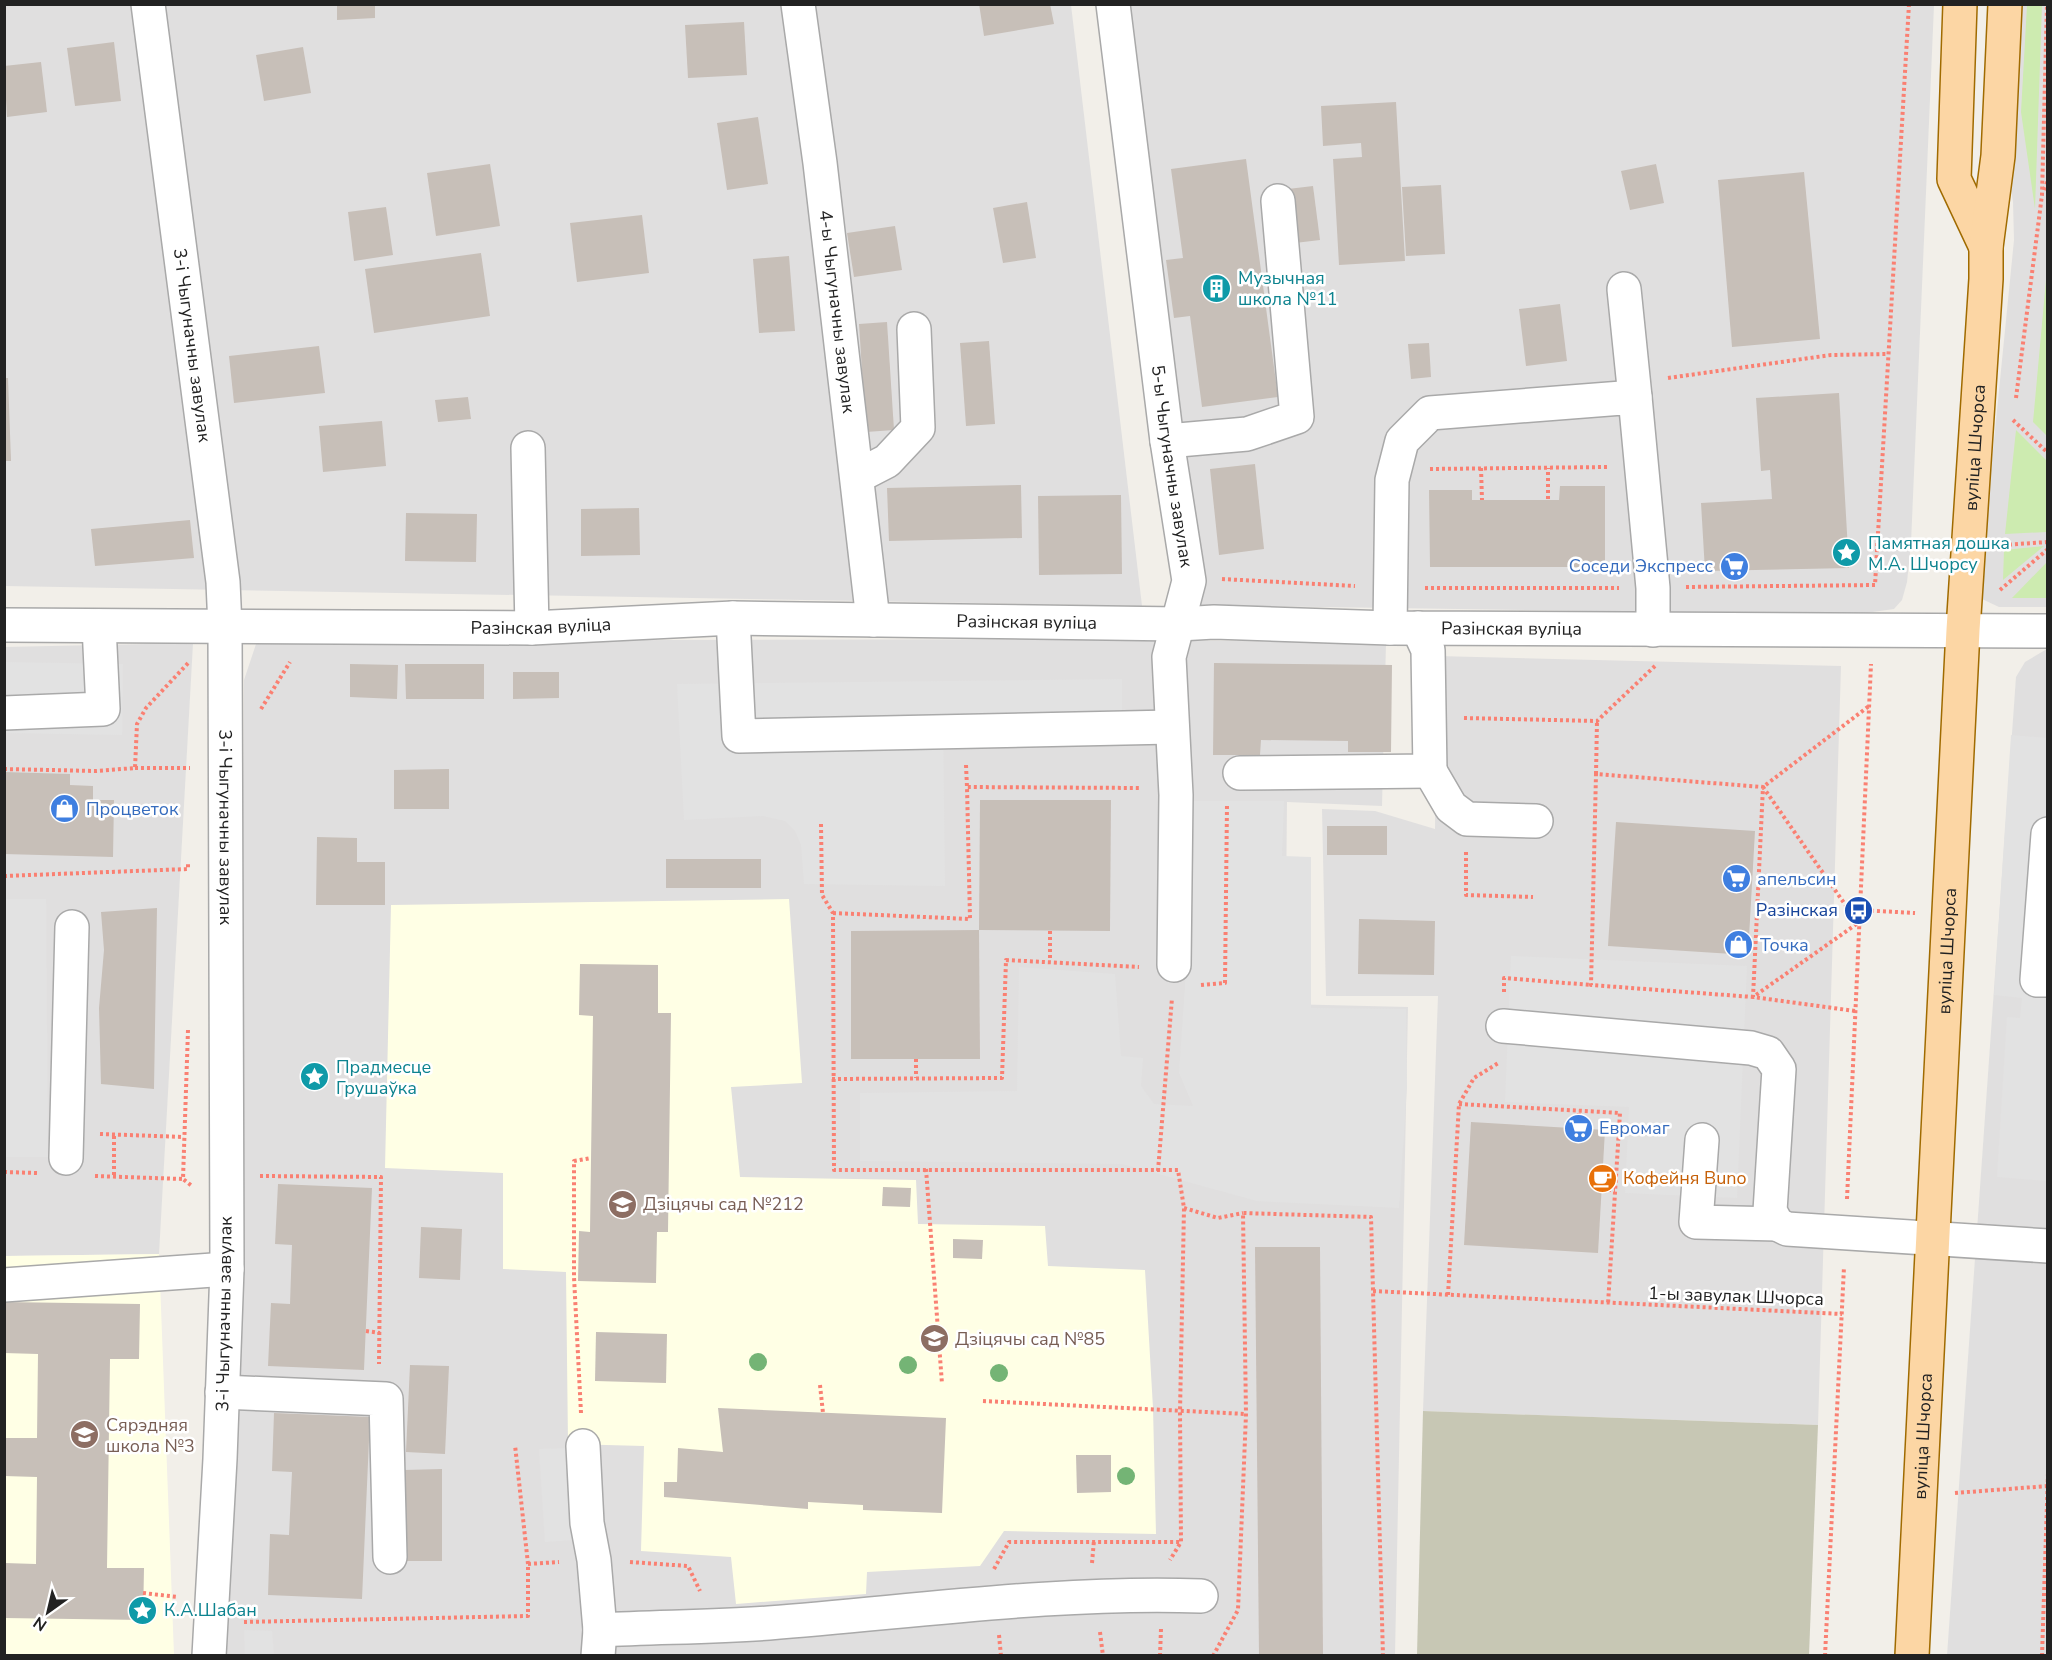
<svg xmlns="http://www.w3.org/2000/svg" width="2052" height="1660" font-family="'Nunito Sans',sans-serif">
	<style>
		.residential { fill: #e0dfdf }
		.education { fill: #ffffe5 }
		.construction { fill: #c7c7b4 }
		.grass { fill: #cdebb0 }
		.parking { fill: #e2e2e2 }
		.building { fill: #c7bfb8 }
		.lines { fill: none; stroke-linecap: round; stroke-linejoin: round }
		.minor-casing { stroke: #a9a9a9; stroke-width: 36 }
		.major-casing { stroke: #a06b00; stroke-width: 36 }
		.path { stroke: #fa8072; stroke-width: 4; stroke-dasharray: 3 3; stroke-linecap: butt }
		.minor { stroke: #fff; stroke-width: 33 }
		.major { stroke: #fcd6a4; stroke-width: 33 }
		.tree { fill: #74b475 }
		.labels { text-anchor: middle; stroke-width: 5; stroke-linejoin: round; paint-order: stroke }
		.culture-label { font-size: 18px; fill: #0d838f; stroke: #fff; text-anchor: start }
		.street-label { font-size: 18px; fill: #222; stroke: #fff }
		.shop-label { font-size: 18px; fill: #366cbe; stroke: #fff; text-anchor: start }
		.transit-label { font-size: 18px; fill: #164399; stroke: #fff; text-anchor: end }
		.food-label { font-size: 18px; fill: #c56008; stroke: #fff; text-anchor: start }
		.education-label { font-size: 18px; fill: #785e54; stroke: #fff; text-anchor: start }
	</style>
	<rect width="100%" height="100%" fill="#f2efe9"/>
	<!-- residential -->
	<g class="residential">
		<path d="M5,5H1071L1142,606L5,586Z"/>
		<path d="M1125,5H1934L1911,543L1907,582L1902,600L1894,609L1851,615L1196,605Z"/>
		<path d="M2015,5H2047V607H1999L1982,599L1979,591L2014,240L2013,202L2006,153Z"/>
		<path d="M1103,639L1386,643L1382,806L1287,802L1285,1004L1408,1007L1395,1655L224,1656L239,1263L244,680L257,641Z"/>
		<path d="M193,643L159,1254L5,1256L4,647Z"/>
		<path d="M2047,649V1655L1947,1656L2016,677L2025,662Z"/>
		<path d="M1437,656L1841,666L1818,1425L1423,1411L1438,996H1326L1322,809L1375,811L1435,829Z"/>
	</g>
	<!-- education -->
	<g class="education">
		<path d="M789,899L802,1083L731,1087L740,1177L916,1180L918,1224L1045,1226L1048,1266L1145,1270L1153,1408L1156,1534L1004,1531L980,1566L867,1572L866,1594L736,1604L731,1557L641,1551L644,1446L568,1444L566,1272L503,1269V1173L385,1168L391,905Z"/>
		<path d="M159,1254L174,1655H5L4,1256Z"/>
	</g>
	<!-- construction -->
	<path class="construction" d="M1423,1411L1818,1425L1809,1655H1417Z"/>
	<!-- grass -->
	<g class="grass">
		<path d="M2027,5H2042L2035,209L2021,112Z"/>
		<path d="M2047,269L2048,436H2047L2033,422Z"/>
		<path d="M2016,430L2047,461V532L2005,534Z"/>
		<path d="M2044,546L2003,580L2004,550Z"/>
		<path d="M2047,562V598H2012Z"/>
	</g>
	<!-- parking -->
	<g class="parking">
		<path d="M5,662L123,664L122,735L5,733Z"/>
		<path d="M1122,679V715L943,716L945,886L804,884L801,845L795,831L785,821L763,816L684,820L677,684Z"/>
		<path d="M2011,735L2047,738V1181L1997,1177L2007,1017L2020,1018L2022,998L1994,995Z"/>
		<path d="M1193,801H1284L1282,856L1311,857V1008L1406,1009L1407,1087L1399,1208L1257,1201L1122,1164L860,1161V1093L1017,1091L1019,967L1115,974L1121,1056L1143,1058L1141,1086L1154,1104L1193,1106L1179,1073L1186,971Z"/>
		<path d="M5,899H46L48,1157H5Z"/>
		<path d="M1511,956L1747,966L1737,1198L1625,1193L1629,1107L1505,1102Z"/>
		<path d="M568,1448L573,1540L545,1542L539,1449Z"/>
		<path d="M244,1630L272,1631L274,1655H245Z"/>
	</g>
	<!-- building -->
	<g class="building">
		<path d="M337,4H375V18L337,20Z"/>
		<path d="M979,4H1050L1054,24L984,36Z"/>
		<path d="M744,22L747,75L688,78L685,25Z"/>
		<path d="M114,42L121,101L75,106L67,48Z"/>
		<path d="M303,47L311,93L264,101L256,55Z"/>
		<path d="M41,62L47,112L7,117L4,66Z"/>
		<path d="M1396,102L1405,261L1339,265L1333,159L1362,157L1361,143L1323,146L1321,106Z"/>
		<path d="M758,117L768,184L727,190L717,123Z"/>
		<path d="M1246,159L1278,397L1202,407L1190,316L1174,318L1166,260L1183,258L1171,169Z"/>
		<path d="M490,164L500,226L436,236L427,173Z"/>
		<path d="M1656,164L1664,203L1630,210L1621,171Z"/>
		<path d="M1804,172L1820,339L1732,347L1718,180Z"/>
		<path d="M1441,185L1445,254L1406,256L1402,187Z"/>
		<path d="M1313,186L1320,240L1295,243L1288,189Z"/>
		<path d="M1027,202L1036,258L1003,263L993,208Z"/>
		<path d="M386,207L393,255L354,261L348,212Z"/>
		<path d="M642,215L649,273L577,282L570,223Z"/>
		<path d="M895,226L902,270L854,277L847,233Z"/>
		<path d="M481,253L490,316L374,333L365,269Z"/>
		<path d="M789,256L795,331L759,333L753,259Z"/>
		<path d="M1560,304L1567,361L1526,366L1519,309Z"/>
		<path d="M887,322L894,430L866,432L859,324Z"/>
		<path d="M989,341L995,424L966,426L960,343Z"/>
		<path d="M1429,343L1431,377L1411,379L1408,344Z"/>
		<path d="M319,346L325,393L234,403L229,356Z"/>
		<path d="M4,378H8L11,461H4Z"/>
		<path d="M1839,393L1849,568L1705,571L1701,503L1772,499L1770,470L1761,471L1756,398Z"/>
		<path d="M468,397L471,419L438,422L435,400Z"/>
		<path d="M382,421L386,466L323,472L319,426Z"/>
		<path d="M1255,464L1264,549L1219,555L1210,469Z"/>
		<path d="M1021,485L1022,538L889,541L887,488Z"/>
		<path d="M1560,486H1605V567H1430L1429,490H1472V500H1559Z"/>
		<path d="M1121,495L1122,574L1039,575L1038,496Z"/>
		<path d="M639,508L640,555L581,556V509Z"/>
		<path d="M406,513L477,514L476,562L405,561Z"/>
		<path d="M190,520L194,558L95,566L91,529Z"/>
		<path d="M1214,663L1392,665L1391,752H1348V741L1261,740L1260,755H1213Z"/>
		<path d="M350,664L398,665L397,699L350,697Z"/>
		<path d="M405,664H484V699H406Z"/>
		<path d="M513,672H559V698L513,699Z"/>
		<path d="M449,769V809H394V770Z"/>
		<path d="M4,772L70,774V785L93,786V800H114L113,857L4,854Z"/>
		<path d="M980,800H1111L1110,931L979,930Z"/>
		<path d="M1616,822L1755,831L1748,955L1608,946Z"/>
		<rect x="1327" y="826" width="60" height="29"/>
		<path d="M317,837L357,838V862H385V905H316Z"/>
		<rect x="666" y="859" width="95" height="29"/>
		<path d="M157,908L154,1089L101,1084L99,1008L104,950L101,912Z"/>
		<path d="M1359,919L1435,921L1434,975L1358,974Z"/>
		<path d="M979,930L980,1059H851V931Z"/>
		<path d="M580,964L658,965V1013H671L668,1232H657L656,1283L578,1281L579,1231L590,1232L593,1016L579,1015Z"/>
		<path d="M1471,1122L1605,1130L1598,1253L1464,1245Z"/>
		<path d="M278,1184L372,1188L364,1370L268,1366L271,1303L290,1304L292,1245L275,1244Z"/>
		<path d="M883,1187L911,1188L910,1207L882,1206Z"/>
		<path d="M421,1227L462,1229L460,1280L419,1278Z"/>
		<path d="M953,1239L983,1240L982,1259L953,1258Z"/>
		<path d="M1255,1247H1320L1323,1656H1259Z"/>
		<path d="M4,1302L140,1304L139,1359H110L107,1568H144L143,1620L4,1618V1563L36,1564L37,1477L4,1476V1438H37L38,1354L4,1353Z"/>
		<path d="M596,1332L667,1334L666,1383L595,1381Z"/>
		<path d="M410,1365L449,1366L445,1454L406,1452Z"/>
		<path d="M718,1408L946,1418L942,1513L863,1510V1505L808,1502V1509L664,1497V1482H677L678,1448L723,1452Z"/>
		<path d="M274,1413L370,1417L362,1599L268,1595L270,1534L289,1535L292,1472L272,1471Z"/>
		<path d="M1076,1455H1111V1492L1077,1493Z"/>
		<path d="M442,1469V1561H405L404,1470Z"/>
	</g>
	<g class="lines">
		<defs>
			<g id="minor">
				<path id="s1" d="M148,4L223,582L225,627L227,1269L220,1459L209,1656"/>
				<path id="s2" d="M798,4L820,163L873,620"/>
				<path id="s3" d="M1113,4L1167,441L1189,581L1169,657L1176,795L1174,965"/>
				<path d="M1624,289L1635,397"/>
				<path d="M1167,441L1247,434L1297,417L1278,201"/>
				<path d="M528,448L532,628"/>
				<path d="M858,476L887,461L918,428L914,329"/>
				<path d="M733,618L739,736L1172,727"/>
				<path id="s4" d="M4,625L532,628L733,618L1179,624L1214,622L1390,628L2048,631"/>
				<path d="M1390,628L1392,480L1402,441L1430,413L1635,397L1653,588V630"/>
				<path d="M4,713L103,709L99,626"/>
				<path d="M1430,771L1451,807L1467,819L1536,821"/>
				<path d="M1240,773L1430,771L1428,650L1418,628"/>
				<path d="M2048,834L2037,980H2048"/>
				<path d="M1503,1026L1751,1048L1768,1053L1779,1069L1770,1211L1777,1224L1787,1229L2048,1246"/>
				<path d="M1702,1140L1696,1222L1777,1224"/>
				<path d="M66,1158L72,927"/>
				<path d="M4,1285L227,1269"/>
				<path d="M222,1392L386,1399L390,1557"/>
				<path d="M583,1446L587,1523L594,1560L600,1630L598,1656"/>
				<path d="M600,1630C656,1627 713,1627 769,1623C912,1612 1057,1591 1201,1596"/>
			</g>
			<g id="major">
				<path d="M1960,4L1954,179L1986,247"/>
				<path id="s5" d="M1912,1656L1963,630L1986,279V247L1998,156L2005,4"/>
			</g>
		</defs>
		<!-- minor casing -->
		<use href="#minor" class="minor-casing"/>
		<!-- major casing -->
		<use href="#major" class="major-casing"/>
		<!-- path -->
		<g class="path">
			<path d="M2044,190L2048,180"/>
			<path d="M1668,378L1831,355L1888,354"/>
			<path d="M2016,398L2042,195L2047,4"/>
			<path d="M2013,420L2048,453"/>
			<path d="M1481,468L1482,500"/>
			<path d="M1430,469L1608,467"/>
			<path d="M1548,499V468"/>
			<path d="M2003,545L2048,542"/>
			<path d="M1222,579L1355,586"/>
			<path d="M1686,587L1875,585L1909,4"/>
			<path d="M1425,588H1619"/>
			<path d="M2000,590L2048,549"/>
			<path d="M261,709L290,662"/>
			<path d="M1464,718L1597,721L1656,665"/>
			<path d="M966,765L967,787"/>
			<path d="M135,768H190"/>
			<path d="M4,769L96,771L135,768L137,724L146,708L190,661"/>
			<path d="M1596,774L1597,721"/>
			<path d="M821,824L822,895L833,913L834,1170H1178L1184,1208L1180,1412L1181,1542L1170,1560"/>
			<path d="M1466,852V895L1533,897"/>
			<path d="M4,876L188,869V864"/>
			<path d="M1859,910L1915,913"/>
			<path d="M833,913L970,919L967,787L1140,788"/>
			<path d="M1050,931V961"/>
			<path d="M1201,985L1225,983L1227,805"/>
			<path d="M1504,992V978L1591,985"/>
			<path d="M1855,1011L1753,997L1763,787L1596,774L1591,985L1753,997L1858,923L1763,787L1869,706"/>
			<path d="M188,1030L183,1179L192,1186"/>
			<path d="M916,1059V1078"/>
			<path d="M832,1079L1002,1078L1006,960L1139,967"/>
			<path d="M1459,1104L1620,1113L1608,1304"/>
			<path d="M1578,1128L1579,1110"/>
			<path d="M100,1134L184,1137"/>
			<path d="M114,1136V1177"/>
			<path d="M926,1169L942,1384"/>
			<path d="M1158,1171L1172,998"/>
			<path d="M4,1172L37,1173"/>
			<path d="M95,1176L183,1179"/>
			<path d="M260,1176L381,1177L379,1364"/>
			<path d="M1602,1178H1616"/>
			<path d="M1602,1190H1615"/>
			<path d="M1847,1199L1871,664"/>
			<path d="M1184,1208L1218,1218L1243,1213"/>
			<path d="M1373,1291L1842,1314"/>
			<path d="M1448,1295L1459,1104L1474,1078L1500,1062"/>
			<path d="M366,1331L380,1333"/>
			<path d="M820,1385L823,1413"/>
			<path d="M983,1401L1246,1414"/>
			<path d="M581,1413L574,1277V1161L591,1158"/>
			<path d="M1955,1493L2048,1486"/>
			<path d="M630,1562L688,1566L700,1591"/>
			<path d="M1092,1563L1094,1540"/>
			<path d="M528,1564L559,1562"/>
			<path d="M994,1569L1009,1542H1181"/>
			<path d="M143,1593L178,1597"/>
			<path d="M244,1622L528,1616V1564L515,1445"/>
			<path d="M1100,1632L1103,1656"/>
			<path d="M999,1635L1001,1656"/>
			<path d="M1160,1656L1161,1629"/>
			<path d="M1213,1656L1238,1610L1246,1414L1243,1213L1371,1217L1383,1656"/>
			<path d="M1825,1656L1844,1267"/>
			<path d="M2042,1656L2048,1473"/>
		</g>
		<!-- minor -->
		<use href="#minor" class="minor"/>
		<!-- major -->
		<use href="#major" class="major"/>
	</g>
	<!-- trees -->
	<g class="tree">
		<circle cx="758" cy="1362" r="9"/>
		<circle cx="908" cy="1365" r="9"/>
		<circle cx="999" cy="1373" r="9"/>
		<circle cx="1126" cy="1476" r="9"/>
	</g>
	<!-- icons -->
	<defs>
		<symbol id="building-disc" viewBox="-11 -11 22 22"><circle r="9.5" fill="#0f9aa8" stroke="#fff"/><path d="M-4-6H4V6H1V3H-1V6H-4ZM-2.5-4.3h1.7v1.8h-1.7ZM.8-4.3h1.7v1.8H.8ZM-2.5-1h1.7V.8h-1.7ZM.8-1h1.7V.8H.8Z" fill="#fff"/></symbol>
		<symbol id="sight-disc" viewBox="-11 -11 22 22"><circle r="9.5" fill="#0f9aa8" stroke="#fff"/><path d="M0-6L1.8-2.2L6-1.7L2.9 1.2L3.7 5.4L0 3.3L-3.7 5.4L-2.9 1.2L-6-1.7L-1.8-2.2Z" fill="#fff"/></symbol>
		<symbol id="supermarket-disc" viewBox="-11 -11 22 22"><circle r="9.5" fill="#3f7fe0" stroke="#fff"/><path d="M-6-5.5h2.5l.6 2H6L4.5 2H-2.5L-4.4-4H-6ZM-1.5 3.2a1.3 1.3 0 1 0 .1 0ZM3 3.2a1.3 1.3 0 1 0 .1 0Z" fill="#fff"/></symbol>
		<symbol id="shop-disc" viewBox="-11 -11 22 22"><circle r="9.5" fill="#3f7fe0" stroke="#fff"/><path d="M-5-2.5h2.3a2.7 3.5 0 0 1 5.4 0H5L5.5 6h-11ZM-1.5-2.5h3a1.5 2.3 0 0 0-3 0Z" fill="#fff"/></symbol>
		<symbol id="bus-disc" viewBox="-11 -11 22 22"><circle r="9.5" fill="#1a4fb4" stroke="#fff"/><path d="M-5-6H5V4H4V6H2V4H-2V6H-4V4H-5ZM-3.5-4V0h7V-4ZM-3.5 1.2v1.5H-2V1.2ZM2 1.2v1.5H3.5V1.2Z" fill="#fff"/></symbol>
		<symbol id="cafe-disc" viewBox="-11 -11 22 22"><circle r="9.5" fill="#e8710a" stroke="#fff"/><path d="M-5.5-4.5H6V0H3Q3 3.5 0 3.5H-2.5Q-5.5 3.5-5.5 0ZM3-3.2v2h1.7v-2ZM-6 4.5H4V6H-6Z" fill="#fff"/></symbol>
		<symbol id="school-disc" viewBox="-11 -11 22 22"><circle r="9.5" fill="#8d6e63" stroke="#fff"/><path d="M0-5L7-2L0 1L-7-2ZM-4 1L0 2.5L4 1V4Q0 6-4 4Z" fill="#fff"/></symbol>
	</defs>
	<g fill-rule="evenodd">
		<use href="#building-disc" x="1200" y="272" width="33" height="33"/>
		<use href="#sight-disc" x="1830" y="536" width="33" height="33"/>
		<use href="#supermarket-disc" x="1718" y="550" width="33" height="33"/>
		<use href="#shop-disc" x="48" y="792" width="33" height="33"/>
		<use href="#supermarket-disc" x="1720" y="862" width="33" height="33"/>
		<use href="#bus-disc" x="1842" y="894" width="33" height="33"/>
		<use href="#shop-disc" x="1722" y="928" width="33" height="33"/>
		<use href="#sight-disc" x="298" y="1060" width="33" height="33"/>
		<use href="#supermarket-disc" x="1562" y="1112" width="33" height="33"/>
		<use href="#cafe-disc" x="1586" y="1162" width="33" height="33"/>
		<use href="#school-disc" x="606" y="1188" width="33" height="33"/>
		<use href="#school-disc" x="918" y="1322" width="33" height="33"/>
		<use href="#school-disc" x="68" y="1418" width="33" height="33"/>
		<use href="#sight-disc" x="126" y="1594" width="33" height="33"/>
	</g>
	<g class="labels">
		<!-- culture labels -->
		<g class="culture-label">
			<text x="1238" y="284">Музычная<tspan x="1238" dy="21">школа №11</tspan></text>
			<text x="1868" y="549">Памятная дошка<tspan x="1868" dy="21">М.А. Шчорсу</tspan></text>
			<text x="336" y="1073">Прадмесце<tspan x="336" dy="21">Грушаўка</tspan></text>
			<text x="164" y="1616">К.А.Шабан</text>
		</g>
		<!-- street labels -->
		<g class="street-label">
			<text dy="6" stroke="none"><textPath href="#s2" startOffset="310">4-ы Чыгуначны завулак</textPath></text>
			<text dy="6" stroke="none"><textPath href="#s1" startOffset="344">3-і Чыгуначны завулак</textPath></text>
			<text dy="6" stroke="none"><textPath href="#s5" startOffset="1210">вуліца Шчорса</textPath></text>
			<text dy="6" stroke="none"><textPath href="#s3" startOffset="466">5-ы Чыгуначны завулак</textPath></text>
			<text dy="6" stroke="none"><textPath href="#s4" startOffset="1023">Разінская вуліца</textPath></text>
			<text dy="6" stroke="none"><textPath href="#s4" startOffset="537">Разінская вуліца</textPath></text>
			<text dy="6" stroke="none"><textPath href="#s4" startOffset="1508">Разінская вуліца</textPath></text>
			<text dy="6" stroke="none"><textPath href="#s1" startOffset="828">3-і Чыгуначны завулак</textPath></text>
			<text dy="6" stroke="none"><textPath href="#s5" startOffset="706">вуліца Шчорса</textPath></text>
			<text transform="translate(1736 1296) rotate(2)" y="6">1-ы завулак Шчорса</text>
			<text transform="translate(224 1314) rotate(-89)" y="6">3-і Чыгуначны завулак</text>
			<text dy="6" stroke="none"><textPath href="#s5" startOffset="220">вуліца Шчорса</textPath></text>
		</g>
		<!-- shop labels -->
		<g class="shop-label">
			<text x="1713" y="572" text-anchor="end">Соседи Экспресс</text>
			<text x="86" y="815">Процветок</text>
			<text x="1757" y="885">апельсин</text>
			<text x="1760" y="951">Точка</text>
			<text x="1599" y="1134">Евромаг</text>
		</g>
		<!-- transit labels -->
		<g class="transit-label">
			<text x="1838" y="916">Разінская</text>
		</g>
		<!-- food labels -->
		<g class="food-label">
			<text x="1623" y="1184">Кофейня Buno</text>
		</g>
		<!-- education labels -->
		<g class="education-label">
			<text x="643" y="1210">Дзіцячы сад №212</text>
			<text x="955" y="1345">Дзіцячы сад №85</text>
			<text x="106" y="1431">Сярэдняя<tspan x="106" dy="21">школа №3</tspan></text>
		</g>
	</g>
	<!-- border -->
	<rect width="2052" height="1660" fill="none" stroke="#222222" stroke-width="12"/>
	<!-- north arrow -->
	<g transform="translate(48 1612) rotate(214)" stroke="#ffffff" stroke-width="4.5" paint-order="stroke">
	<path d="M0-4.5L10 22L0 15L-10 22Z" fill="#222222"/>
	<text y="-9" font-size="16" font-weight="bold" text-anchor="middle" fill="#222222">N</text>
	</g>
</svg>
